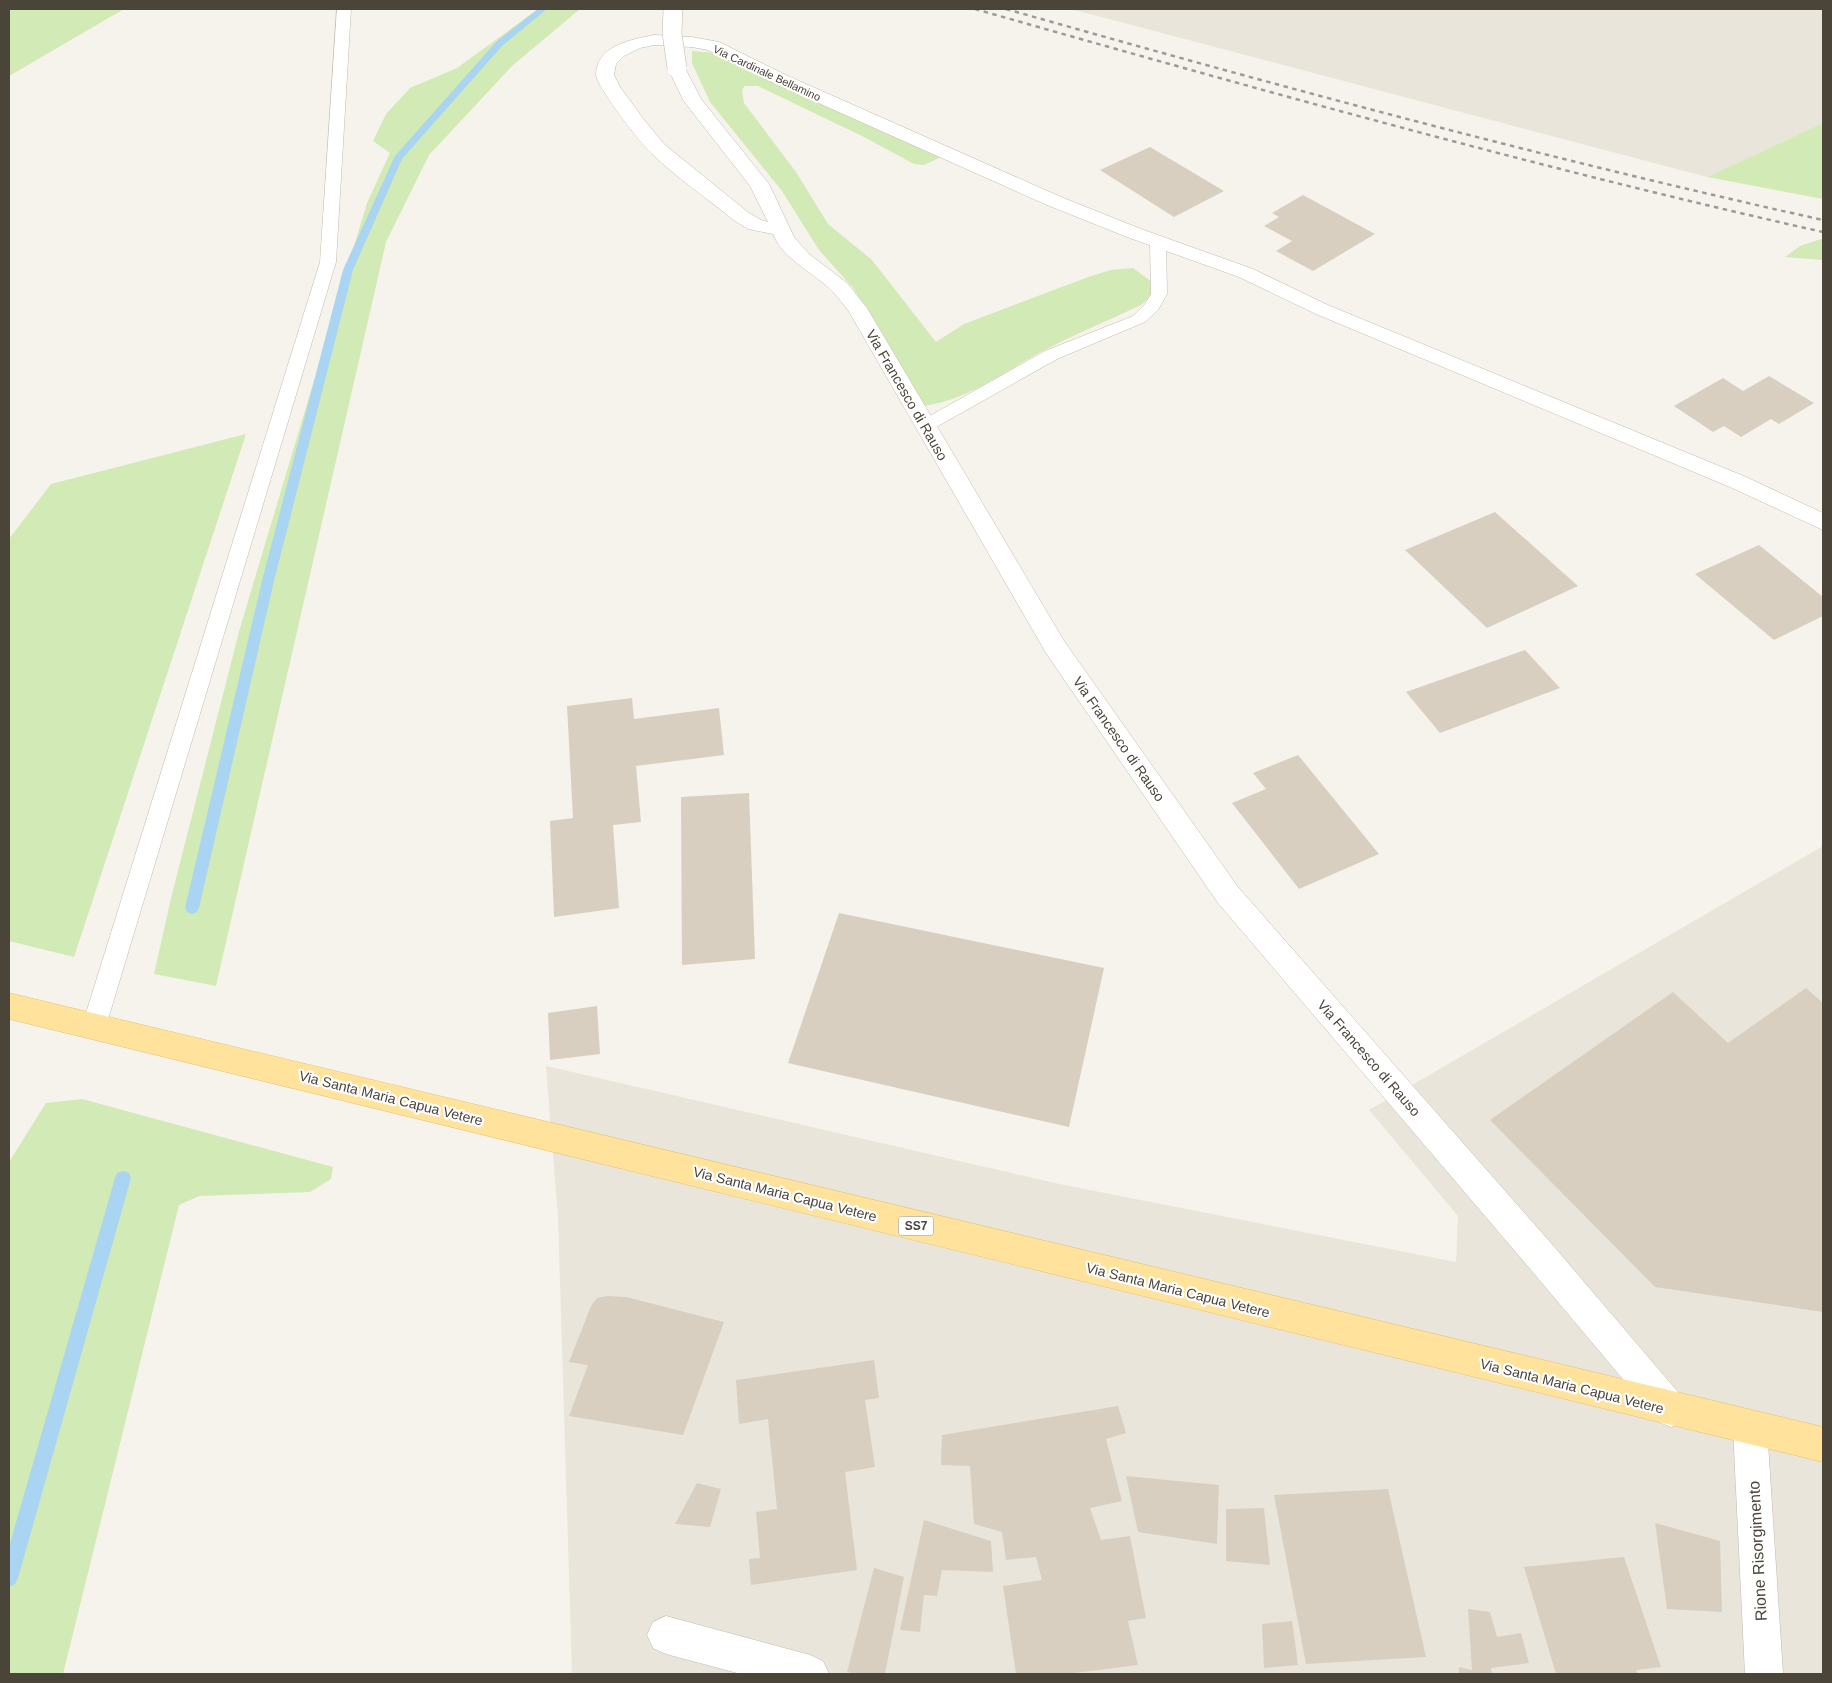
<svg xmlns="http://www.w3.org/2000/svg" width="1832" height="1683" font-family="Arial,sans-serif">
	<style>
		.residential { fill: #eae5da }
		.green { fill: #d2eab5 }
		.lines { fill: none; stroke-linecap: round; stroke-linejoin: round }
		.stream { fill: #a9d4f2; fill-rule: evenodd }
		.building { fill: #d8cfc1 }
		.lane-casing { stroke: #c2bbae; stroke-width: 1 }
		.street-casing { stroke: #c2bbae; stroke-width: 1 }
		.primary-casing { stroke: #e6c16a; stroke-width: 1 }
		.lane { fill: #fff; fill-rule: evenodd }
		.street { fill: #fff; fill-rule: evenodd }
		.primary { fill: #ffe39c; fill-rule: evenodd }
		.rail { stroke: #9a9a9a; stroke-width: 2.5; stroke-dasharray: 4.5 4.5; stroke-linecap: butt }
		.street-bridge-casing { stroke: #c2bbae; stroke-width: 20; stroke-linecap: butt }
		.street-bridge { stroke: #fff; stroke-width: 19 }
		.labels { text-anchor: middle; stroke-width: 4.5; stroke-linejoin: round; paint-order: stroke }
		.far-street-label { font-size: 11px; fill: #4b4439; stroke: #fff }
		.shield { fill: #fff; stroke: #817c74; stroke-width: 1 }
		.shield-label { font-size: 12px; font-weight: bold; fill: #4b4439 }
		.street-label { font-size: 14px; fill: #4b4439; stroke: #fff }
		.near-street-label { font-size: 16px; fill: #4b4439; stroke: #fff }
	</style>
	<rect width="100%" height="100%" fill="#f6f3ec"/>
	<!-- residential -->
	<g class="residential">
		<path d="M1071,9H1823V123L1707,177Z"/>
		<path d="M1823,846V1674H572L558,1217L546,1066L1064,1185L1456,1262L1458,1216L1369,1110Z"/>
	</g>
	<!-- green -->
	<g class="green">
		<path d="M9,9H124L9,76Z"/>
		<path d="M538,9H580L512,66L429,155L386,242L216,986L154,974L172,894L240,628L367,203L390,153L373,141L386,114L410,88L457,68Z"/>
		<path d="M692,51L716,53L941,157L924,165L914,164L864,137L758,86H745L742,90L744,103L796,172L828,224L872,260L936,342L964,324L1091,276L1111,270L1133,268L1152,282C1153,294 1150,298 1141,305C1107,321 1071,336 1037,354C1001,374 965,401 923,406L853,288L819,250L782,191L710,102L692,63Z"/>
		<path d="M1823,123V199L1707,177Z"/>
		<path d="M1821,239L1823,240V260L1785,257L1800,246Z"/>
		<path d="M246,434L74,957L9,941V539L51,484Z"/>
		<path d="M82,1099L333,1167L331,1179L310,1192L199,1196L179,1205L63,1674H9V1162L46,1103Z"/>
	</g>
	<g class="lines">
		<!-- stream -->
		<g class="stream">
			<path d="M538,9H547L502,46L402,159L353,270L274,581L199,908L197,912L192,914L187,912L185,908L262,581L343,270L395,156L496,42Z"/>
			<path d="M123,1171L129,1173L131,1178L18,1578L15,1584L9,1587V1547L115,1178L117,1173Z"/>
		</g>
	</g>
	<!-- building -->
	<g class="building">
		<path d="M1150,147L1224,191L1174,217L1100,170Z"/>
		<path d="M1303,195L1375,234L1313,271L1276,251L1292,241L1264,226L1279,217L1272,213Z"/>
		<path d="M1769,376L1814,403L1779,424L1771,419L1741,437L1724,426L1713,432L1674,406L1723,378L1743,391Z"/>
		<path d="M1495,512L1578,586L1487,628L1405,550Z"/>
		<path d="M1759,545L1823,597V616L1774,640L1695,574Z"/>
		<path d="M1525,650L1560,688L1440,733L1406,692Z"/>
		<path d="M632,698L634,719L719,708L724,755L636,766L641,822L613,825L619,908L554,917L550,821L573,818L567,706Z"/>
		<path d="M1298,755L1379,854L1299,889L1232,803L1266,789L1253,773Z"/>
		<path d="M749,793L755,959L682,965L681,797Z"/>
		<path d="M839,913L1104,968L1069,1127L788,1063Z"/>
		<path d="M1806,988L1823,1003V1312L1655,1287L1490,1120L1673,992L1728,1043Z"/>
		<path d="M597,1006L600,1054L550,1060L548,1013Z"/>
		<path d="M607,1296L626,1297L724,1322L683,1435L569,1416L588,1365L569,1362L591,1306L597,1298Z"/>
		<path d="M874,1360L879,1398L865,1400L875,1467L845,1472L857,1570L751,1585L749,1559L760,1558L756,1512L777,1509L768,1419L739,1424L736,1380Z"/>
		<path d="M1118,1406L1126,1433L1106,1439L1122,1501L1090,1508L1101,1540L1130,1536L1146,1618L1128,1621L1138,1665L1067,1674H1016L1003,1586L1042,1580L1036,1557L1006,1560L1002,1532L974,1524L970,1466L941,1465L942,1435Z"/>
		<path d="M1126,1476L1219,1485L1217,1544L1138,1532Z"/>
		<path d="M697,1483L721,1489L710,1527L675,1524Z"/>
		<path d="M1388,1489L1426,1657L1306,1664L1274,1495Z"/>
		<path d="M1264,1508L1270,1565L1226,1561V1509Z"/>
		<path d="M924,1520L991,1541L993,1572L942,1570L937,1596L924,1595L920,1632L900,1630Z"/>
		<path d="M1655,1523L1720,1541L1722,1612L1667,1609Z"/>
		<path d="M1624,1557L1661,1667L1636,1670L1638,1674H1556L1524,1567Z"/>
		<path d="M874,1568L904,1577L885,1674H855L847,1672Z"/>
		<path d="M1468,1609L1490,1612L1497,1637L1521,1633L1529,1663L1491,1668L1492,1674H1459V1667L1472,1670Z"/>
		<path d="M1292,1621L1298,1665L1264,1668L1262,1624Z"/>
	</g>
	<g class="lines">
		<defs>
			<g id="lane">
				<path d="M337,9H351L336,262L106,1026L102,1033L94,1036L86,1033L82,1026L320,262Z"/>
				<path d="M1158,236L1163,238L1166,241L1167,294L1158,310L1145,322L1057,359L931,430L925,432L919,430L916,426L919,422L1045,351L1133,316L1145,304L1151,294L1150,241L1153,238Z"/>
			</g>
			<g id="street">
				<path d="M654,35L692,37L719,42L788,76L1061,197L1141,229L1253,269L1330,306L1746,477L1823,513V530L1730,487L1316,314L1239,277L1127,237L1047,205L776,84L708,50L692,47L654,45L640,48L624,56L616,64L614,75L620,87L645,121L665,145L749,213L761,220L768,222L750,186L683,100L668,68L671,64L677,63L683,64L701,99L769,184L794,237L809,254L847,283L867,308L1064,641L1238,887L1550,1242L1683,1398L1688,1410L1683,1422L1671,1427L1659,1422L1526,1264L1218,903L1046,653L848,310C843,304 838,297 833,292C814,272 784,261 773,234L748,229L735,221C708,199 677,178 651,153C640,142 598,89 596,75C596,72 597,66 598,64C606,43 636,39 654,35Z"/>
				<path d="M1750,1411L1762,1416L1767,1428L1783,1674H1745L1733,1428L1738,1416Z"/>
				<path d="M666,1616L810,1655L823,1661L829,1674H741L666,1654L653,1648L647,1635L653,1622Z"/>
			</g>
			<path id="primary" d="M9,993L1823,1427V1462L9,1019Z"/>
		</defs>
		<!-- lane casing -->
		<use href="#lane" class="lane-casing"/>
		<!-- street casing -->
		<use href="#street" class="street-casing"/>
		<!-- primary casing -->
		<use href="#primary" class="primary-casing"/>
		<!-- lane -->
		<use href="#lane" class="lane"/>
		<!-- street -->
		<use href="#street" class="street"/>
		<!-- primary -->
		<use href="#primary" class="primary"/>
		<!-- rail -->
		<g class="rail">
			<path d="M975,9C1256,89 1538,168 1823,232"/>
			<path d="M1006,9C1277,86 1548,159 1823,220"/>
		</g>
		<defs>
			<path id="street-bridge" d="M673,9L672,33L677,68"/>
		</defs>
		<!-- street-bridge casing -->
		<use href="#street-bridge" class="street-bridge-casing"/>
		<!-- street-bridge -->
		<use href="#street-bridge" class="street-bridge"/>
	</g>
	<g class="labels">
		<!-- far-street labels -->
		<g class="far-street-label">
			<text transform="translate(767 73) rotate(25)" y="4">Via Cardinale Bellamino</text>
		</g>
		<!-- shield labels -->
		<rect class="shield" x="898.5" y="1216.5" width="35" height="19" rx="4"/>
		<g class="shield-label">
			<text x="916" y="1230">SS7</text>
		</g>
		<!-- street labels -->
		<g class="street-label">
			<text transform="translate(907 395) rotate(60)" y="5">Via Francesco di Rauso</text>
			<text transform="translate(1119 739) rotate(55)" y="5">Via Francesco di Rauso</text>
			<text transform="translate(1369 1058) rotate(49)" y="5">Via Francesco di Rauso</text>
			<text transform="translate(391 1098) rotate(14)" y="5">Via Santa Maria Capua Vetere</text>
			<text transform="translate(785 1194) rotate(14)" y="5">Via Santa Maria Capua Vetere</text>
			<text transform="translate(1178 1290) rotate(14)" y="5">Via Santa Maria Capua Vetere</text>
			<text transform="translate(1572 1386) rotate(14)" y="5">Via Santa Maria Capua Vetere</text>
		</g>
		<!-- near-street labels -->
		<g class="near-street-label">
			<text transform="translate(1757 1551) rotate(-93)" y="6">Rione Risorgimento</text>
		</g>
	</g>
	<!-- border -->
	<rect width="1832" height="1683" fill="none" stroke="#4b4439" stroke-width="20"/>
</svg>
